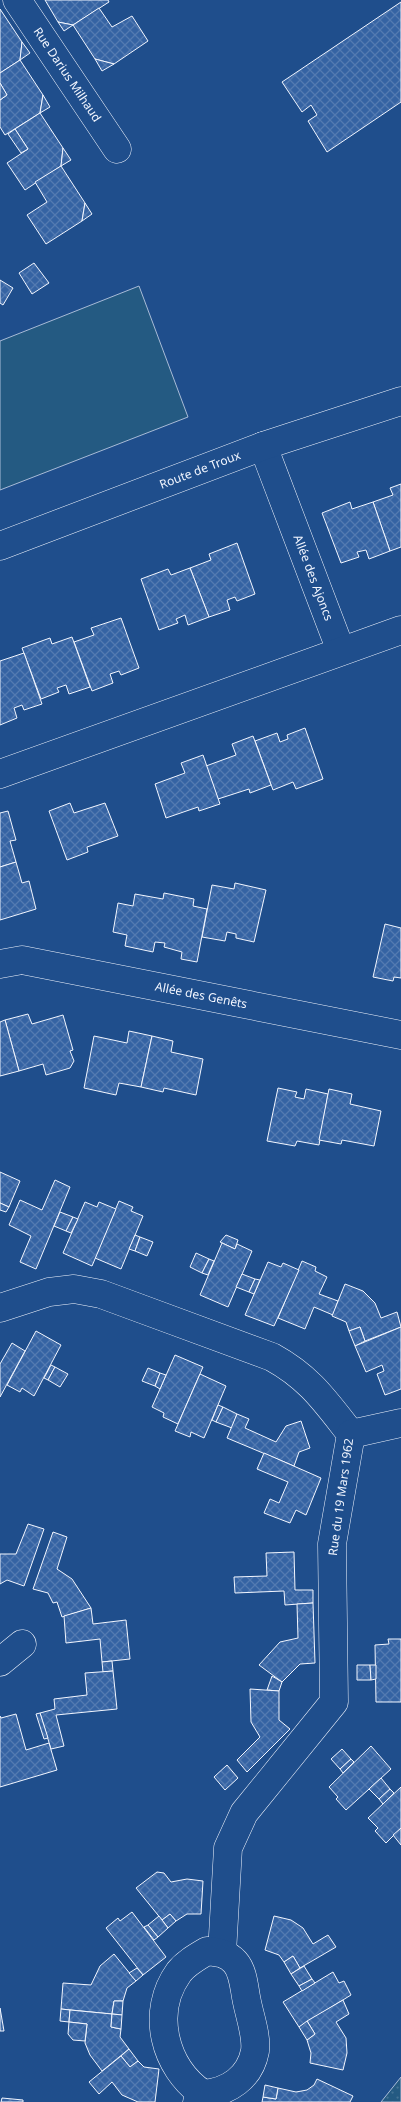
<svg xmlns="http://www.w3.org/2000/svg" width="401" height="2102" font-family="'Noto Sans',sans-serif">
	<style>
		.grass { fill: url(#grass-dots); stroke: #a8bbd7 }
		.pitch { fill: #245a82; stroke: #a8bbd7 }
		.building { fill: url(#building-cross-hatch); stroke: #f2f6ff }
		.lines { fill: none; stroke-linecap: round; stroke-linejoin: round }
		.minor-casing { stroke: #f2f6ff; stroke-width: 29 }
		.minor { stroke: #1f4e8c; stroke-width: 28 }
		.labels { text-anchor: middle; stroke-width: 4; stroke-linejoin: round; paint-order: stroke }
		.street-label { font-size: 12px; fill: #f2f6ff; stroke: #1f4e8c }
	</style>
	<defs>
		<pattern id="grass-dots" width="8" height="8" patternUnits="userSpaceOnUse" patternTransform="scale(1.25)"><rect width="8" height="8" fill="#245a82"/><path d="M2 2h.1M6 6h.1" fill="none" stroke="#447295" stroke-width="1.8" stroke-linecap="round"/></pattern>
		<pattern id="building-cross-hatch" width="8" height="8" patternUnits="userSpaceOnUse" patternTransform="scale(1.25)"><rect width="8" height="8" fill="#3563a3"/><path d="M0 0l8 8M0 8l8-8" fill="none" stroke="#537ab1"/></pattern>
	</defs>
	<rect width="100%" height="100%" fill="#1f4e8c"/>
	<!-- grass -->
	<path class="grass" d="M401,2077V2102H381Z"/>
	<!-- pitch -->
	<path class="pitch" d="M139,286L188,417L0,490V341Z"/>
	<!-- building -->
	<g class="building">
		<path d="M45,0H108L109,2L73,25L58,22Z"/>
		<path d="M401,2V102L327,152L308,121L317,115L311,105L302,112L282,82Z"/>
		<path d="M99,8L112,27L132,16L148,41L114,64L95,59L73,25Z"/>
		<path d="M0,9L22,42L20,60L0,73Z"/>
		<path d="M58,22L73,25L64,31Z"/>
		<path d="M22,42L30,53L20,60Z"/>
		<path d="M95,59L114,64L102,71Z"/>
		<path d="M20,60L43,95L40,113L5,135L0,127V100L7,95L0,83V73Z"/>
		<path d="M0,83L7,95L0,100Z"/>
		<path d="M43,95L50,107L40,113Z"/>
		<path d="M40,113L63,148L61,166L25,190L7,163L28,149L15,129Z"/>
		<path d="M15,129L28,149L21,153L8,134Z"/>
		<path d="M63,148L71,160L61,166Z"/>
		<path d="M61,166L85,203L82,221L46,244L27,215L47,202L35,182Z"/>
		<path d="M85,203L92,214L82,221Z"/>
		<path d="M34,263L49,283L32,294L19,273Z"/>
		<path d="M0,280L13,288L3,305L0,303Z"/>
		<path d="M401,484V547L390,551L373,502L393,495L390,488Z"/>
		<path d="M350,502L352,509L373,502L390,551L369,559L366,550L357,552L359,557L341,563L322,513Z"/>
		<path d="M237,543L255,594L237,601L235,597L227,600L230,610L209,617L190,568L211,560L209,554Z"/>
		<path d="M190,568L209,617L188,625L185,615L176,619L178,623L159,630L141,579L168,569L171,575Z"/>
		<path d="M121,618L139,668L121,675L119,671L110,674L113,683L92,691L74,642L94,635L91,628Z"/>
		<path d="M72,637L90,687L69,694L66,685L57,688L59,692L41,699L22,648L50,638L52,644Z"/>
		<path d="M24,653L42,704L24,710L22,705L14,708L17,718L0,725V661Z"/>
		<path d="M305,728L323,779L296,789L293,782L273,790L255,741L277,733L280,742L288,739L287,735Z"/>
		<path d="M253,736L271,785L250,793L249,789L218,799L206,766L236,755L232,744Z"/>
		<path d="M203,755L220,804L199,811L198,807L166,818L155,784L185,773L181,763Z"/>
		<path d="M70,803L74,813L105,803L118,836L87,847L88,852L67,860L49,811Z"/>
		<path d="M8,811L16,840L10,841L16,862L0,867V813Z"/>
		<path d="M16,862L22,883L29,881L36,909L0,920V867Z"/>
		<path d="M235,883L266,890L254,942L236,938V934L227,932L225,941L202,937L212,885L234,889Z"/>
		<path d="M164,893L194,899L193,906L207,909L197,962L181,959L182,952L164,947L165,943L155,942L153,952L125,946L127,935L113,932L118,903L133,906L135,894L163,899Z"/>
		<path d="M385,924L401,928V978L394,977L393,981L373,977Z"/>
		<path d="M28,1014L32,1024L63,1015L73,1050L70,1051L74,1061L70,1068L46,1075L43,1064L19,1071L5,1020Z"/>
		<path d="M5,1020L19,1071L0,1076V1022Z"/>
		<path d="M129,1031L152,1036L141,1087L119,1083L116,1095L84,1088L94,1036L127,1043Z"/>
		<path d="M152,1036L173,1041L171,1052L203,1059L196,1095L164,1088L163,1092L141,1087Z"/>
		<path d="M278,1088L297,1092L295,1097L304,1099L306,1089L328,1094L319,1145L297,1141L295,1146L267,1141Z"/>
		<path d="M329,1089L352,1094L350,1104L381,1111L374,1146L342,1140L341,1144L319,1140Z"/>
		<path d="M0,1172L20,1181L9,1207L0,1203Z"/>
		<path d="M55,1180L70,1187L36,1269L20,1262L31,1236L9,1225L20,1200L42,1210Z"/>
		<path d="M119,1201L133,1207L131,1211L143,1216L121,1269L95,1258Z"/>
		<path d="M85,1202L97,1207L99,1202L116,1209L92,1266L63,1253Z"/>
		<path d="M0,1203L9,1207L6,1212L0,1210Z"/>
		<path d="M60,1212L73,1217L66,1231L54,1226Z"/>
		<path d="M73,1217L78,1219L71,1233L66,1231Z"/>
		<path d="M135,1235L140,1237L135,1251L129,1249Z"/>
		<path d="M226,1235L238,1240L235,1249L220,1242Z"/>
		<path d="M140,1237L153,1242L147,1256L135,1251Z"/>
		<path d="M222,1243L235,1249L237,1244L252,1251L228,1307L200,1295Z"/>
		<path d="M196,1253L209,1259L202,1273L190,1267Z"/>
		<path d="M209,1259L214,1261L208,1275L202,1273Z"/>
		<path d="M302,1261L316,1267L315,1271L327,1277L319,1294L338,1301L333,1315L314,1307L305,1329L278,1318Z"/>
		<path d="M268,1262L281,1267L283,1263L299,1270L274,1326L245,1315Z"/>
		<path d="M242,1274L255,1279L249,1292L236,1287Z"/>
		<path d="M255,1279L260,1280L254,1294L249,1292Z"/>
		<path d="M345,1284L363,1291L375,1303L381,1318L397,1312L401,1327L365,1341L360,1327L349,1331L346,1322L332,1316Z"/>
		<path d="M360,1327L365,1341L355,1346L349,1331Z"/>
		<path d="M401,1327V1389L385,1395L377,1374L384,1371L382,1365L366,1372L355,1346Z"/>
		<path d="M36,1331L61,1345L34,1396L22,1388L20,1392L7,1385Z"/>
		<path d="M12,1343L25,1351L0,1397V1364Z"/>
		<path d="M175,1355L203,1367L178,1424L163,1417L164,1413L152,1407Z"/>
		<path d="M51,1365L55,1367L48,1380L44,1378Z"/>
		<path d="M55,1367L68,1374L60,1387L48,1380Z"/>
		<path d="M148,1368L160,1373L155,1386L142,1381Z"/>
		<path d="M160,1373L166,1375L160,1389L155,1386Z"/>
		<path d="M200,1374L226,1386L204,1438L191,1432L190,1437L175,1431Z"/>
		<path d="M218,1405L223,1407L216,1422L212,1420Z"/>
		<path d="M223,1407L237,1414L232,1428L216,1422Z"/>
		<path d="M237,1414L249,1419L245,1428L276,1442L286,1426L301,1421L310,1448L299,1452L294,1466L227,1438Z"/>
		<path d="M264,1453L321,1478L306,1515L296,1510L290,1523L264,1513L270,1499L279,1503L288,1482L257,1469Z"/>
		<path d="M28,1524L44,1529L24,1586L7,1580L0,1584V1554H16Z"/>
		<path d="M53,1532L67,1537L57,1569L72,1579L91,1608L62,1617L57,1602L53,1603L48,1593L33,1589Z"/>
		<path d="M294,1552L295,1590H313V1603L285,1605L284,1591L235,1593L234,1577L267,1576L266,1553Z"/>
		<path d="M313,1603L315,1663L300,1664L282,1682L259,1665L280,1642L298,1638L297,1604Z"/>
		<path d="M91,1608L93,1624L126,1620L130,1659L102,1662L100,1639L66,1643L64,1616Z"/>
		<path d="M388,1639H401V1702H376L375,1645L389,1644Z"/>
		<path d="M112,1661L113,1671L103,1672L102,1662Z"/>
		<path d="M357,1665H370L371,1680H357Z"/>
		<path d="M370,1665H376V1679L371,1680Z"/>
		<path d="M113,1671L117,1709L56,1715L64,1746L51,1749L40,1713L55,1709L54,1699L87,1695L85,1673Z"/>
		<path d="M272,1676L282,1682L279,1691L267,1690Z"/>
		<path d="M250,1689L279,1691V1720L290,1729L247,1772L237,1760L260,1737L251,1722Z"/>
		<path d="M40,1713L48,1738L44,1739L36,1714Z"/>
		<path d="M16,1714L26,1750L49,1743L57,1770L0,1787V1716L1,1718Z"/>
		<path d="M371,1746L391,1769L346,1810L336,1799L338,1797L329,1787Z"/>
		<path d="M342,1749L351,1759L340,1769L331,1759Z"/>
		<path d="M351,1759L354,1762L343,1773L340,1769Z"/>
		<path d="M227,1765L238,1778L225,1790L214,1777Z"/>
		<path d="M381,1778L390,1789L379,1799L369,1789Z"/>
		<path d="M401,1787V1828L386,1843L375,1831L378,1828L368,1818Z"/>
		<path d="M390,1789L394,1793L383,1804L379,1799Z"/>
		<path d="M401,1828V1845L393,1835Z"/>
		<path d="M157,1872L164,1873L171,1882L187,1879L203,1881L201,1914H187L176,1921L170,1914L162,1920L136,1888Z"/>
		<path d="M132,1912L166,1957L143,1975L106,1928L118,1918L120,1921Z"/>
		<path d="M170,1914L176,1921L168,1928L162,1920Z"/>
		<path d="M159,1916L168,1928L158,1937L148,1925Z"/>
		<path d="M274,1916L291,1920L303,1928L313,1944L328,1935L336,1947L300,1968L293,1956L284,1962L279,1955L265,1950Z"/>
		<path d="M148,1925L158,1937L154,1940L144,1927Z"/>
		<path d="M114,1954L136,1981L127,1988L123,2001H114L112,2014L61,2009L63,1983L91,1985L100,1966Z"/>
		<path d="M293,1956L300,1968L291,1974L284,1962Z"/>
		<path d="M304,1966L312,1979L299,1986L291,1974Z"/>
		<path d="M137,1968L143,1975L136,1981L129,1973Z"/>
		<path d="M333,1972L339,1983L344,1981L351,1995L299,2027L283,2002Z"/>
		<path d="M312,1979L315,1983L302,1991L299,1986Z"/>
		<path d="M343,2000L349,2014L336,2022L346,2038L347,2053L343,2070L310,2063L311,2053L307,2040L315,2034L307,2021Z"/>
		<path d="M114,2001H123L122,2015L112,2014Z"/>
		<path d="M0,2008L4,2031H0Z"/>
		<path d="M61,2009L70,2010L69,2022L60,2021Z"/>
		<path d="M70,2010L112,2014L111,2027L121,2029L120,2037L129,2049L102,2071L90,2055L85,2043L87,2024L69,2022Z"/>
		<path d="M112,2014L122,2015L121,2029L111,2027Z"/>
		<path d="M307,2021L315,2034L307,2040L299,2027Z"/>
		<path d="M69,2022L87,2024L85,2041L73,2040L68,2034Z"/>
		<path d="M129,2049L138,2061L130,2067L121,2056Z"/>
		<path d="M121,2056L130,2067L138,2061L144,2067L159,2069L155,2102H138L122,2095L112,2082L99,2094L89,2082Z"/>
		<path d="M317,2079L353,2096L350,2102H262L263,2097L276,2099L278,2088L296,2092L307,2090L314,2085Z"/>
		<path d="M265,2085L278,2088L276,2099L263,2097Z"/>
		<path d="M2,2098L23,2100V2102H1Z"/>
	</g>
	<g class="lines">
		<defs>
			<g id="minor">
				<path id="s1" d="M17,0L117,149"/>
				<path id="s2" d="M263,446L341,651"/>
				<path id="s3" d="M0,546L263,446L401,401"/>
				<path d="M0,774L401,630"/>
				<path id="s4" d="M0,964L22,960L401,1035"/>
				<path d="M0,1308L49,1292L74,1289L101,1294L272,1357C310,1378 325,1401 351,1434L332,1544L334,1702L244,1813L228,1848L222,1953"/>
				<path d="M351,1434L401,1423"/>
				<path d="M0,1662L22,1644"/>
				<path d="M197,2102L203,2094C228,2092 250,2078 255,2051C257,2036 250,2017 247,2002C244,1989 244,1972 235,1962C227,1953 217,1952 207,1951C197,1957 186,1963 179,1972C150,2012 164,2067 203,2094"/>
			</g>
		</defs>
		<!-- minor casing -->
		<use href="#minor" class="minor-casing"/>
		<!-- minor -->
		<use href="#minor" class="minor"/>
	</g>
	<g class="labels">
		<!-- street labels -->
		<g class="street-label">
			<text dy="4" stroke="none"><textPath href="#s1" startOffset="90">Rue Darius Milhaud</textPath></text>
			<text dy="4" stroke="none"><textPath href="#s3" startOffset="214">Route de Troux</textPath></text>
			<text dy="4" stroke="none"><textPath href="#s2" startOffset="141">Allée des Ajoncs</textPath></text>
			<text dy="4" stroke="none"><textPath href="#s4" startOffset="205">Allée des Genêts</textPath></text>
			<text transform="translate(341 1497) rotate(-82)" y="4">Rue du 19 Mars 1962</text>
		</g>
	</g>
</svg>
